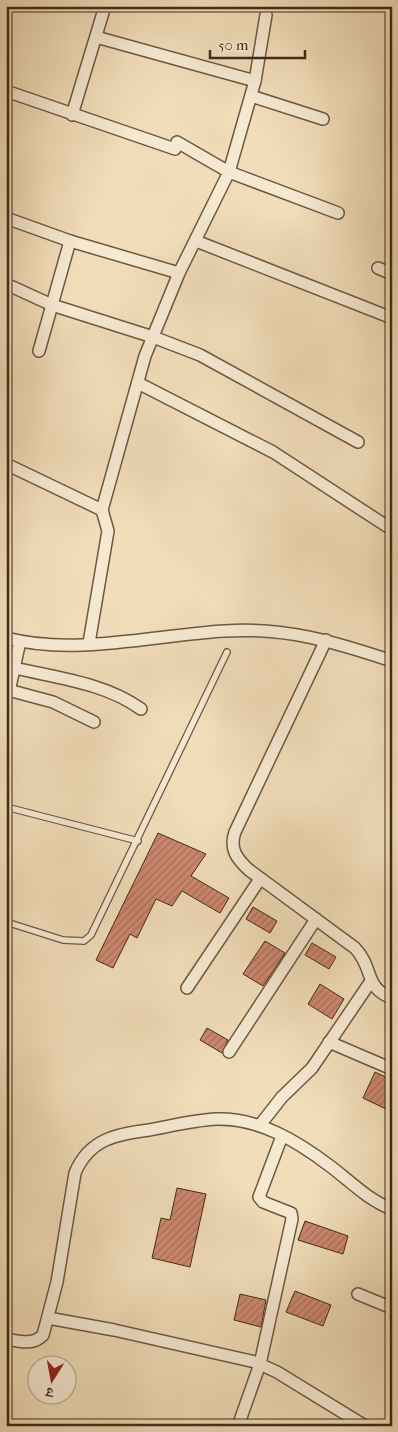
<svg xmlns="http://www.w3.org/2000/svg" width="398" height="1432" font-family="'IM FELL French Canon','Noto Serif Devanagari',serif">
	<style>
		.building { fill: url(#building-hatch); stroke: #412b1a }
		.lines { fill: none; stroke-linecap: round; stroke-linejoin: round }
		.lane-casing { stroke: #6d5842; stroke-width: 8 }
		.street-casing { stroke: #6d5842; stroke-width: 14 }
		.lane { stroke: #f6e9d2; stroke-width: 5.5 }
		.street { stroke: #f6e9d2; stroke-width: 11 }
	</style>
	<defs>
		<pattern id="building-hatch" width="6" height="6" patternUnits="userSpaceOnUse" patternTransform="scale(1.25)"><rect width="6" height="6" fill="#cd8870"/><path d="M-1 1l2-2M0 6l6-6M5 7l2-2" fill="none" stroke="#a86f5b"/></pattern>
	</defs>
	<rect width="100%" height="100%" fill="#f1ddb9"/>
	<filter id="stains"><feTurbulence type="fractalNoise" baseFrequency=".004" numOctaves="4"/><feColorMatrix values="0 0 0 0 .2 0 0 0 0 .09 0 0 0 0 .02 0 0 0 .5 -.17"/></filter>
	<radialGradient id="worn" r=".72"><stop offset=".6" stop-color="#630" stop-opacity="0"/><stop offset="1" stop-color="#630" stop-opacity=".3"/></radialGradient>
	<!-- building -->
	<g class="building">
		<path d="M158,833L206,854L191,876L229,898L220,913L182,891L172,906L156,899L137,938L130,934L113,968L96,960Z"/>
		<path d="M253,907L277,921L270,933L246,919Z"/>
		<path d="M265,941L285,953L263,986L243,974Z"/>
		<path d="M312,943L336,957L329,969L305,955Z"/>
		<path d="M320,984L344,999L332,1019L308,1004Z"/>
		<path d="M207,1028L228,1040L222,1053L200,1040Z"/>
		<path d="M375,1072L392,1080V1096L386,1109L363,1098Z"/>
		<path d="M177,1188L206,1194L190,1267L152,1258L161,1218L170,1220Z"/>
		<path d="M305,1221L348,1236L343,1254L298,1240Z"/>
		<path d="M295,1291L331,1305L323,1326L286,1312Z"/>
		<path d="M240,1294L266,1300L261,1327L234,1320Z"/>
	</g>
	<g class="lines">
		<defs>
			<g id="lane">
				<path d="M6,807L138,841"/>
				<path d="M6,922L63,940L84,941L91,935L227,652"/>
			</g>
			<g id="street">
				<path d="M96,37L255,81"/>
				<path d="M6,91L175,149"/>
				<path d="M251,96L323,119"/>
				<path d="M72,115L105,6"/>
				<path d="M177,142L229,172L338,213"/>
				<path d="M6,218L70,241L179,273"/>
				<path d="M196,241L392,318"/>
				<path d="M378,268L392,274"/>
				<path d="M6,284L52,305L153,337L200,355L358,442"/>
				<path d="M39,351L70,241"/>
				<path d="M138,383L273,452L388,527L392,523"/>
				<path d="M6,464L102,510L145,356L179,273L229,172L255,81L266,15"/>
				<path d="M6,638C75,656 155,635 225,631C286,627 335,642 392,661"/>
				<path d="M326,640L235,832C229,849 237,859 249,870L355,948C374,968 364,988 392,998"/>
				<path d="M89,643L108,531L102,510"/>
				<path d="M15,668C57,678 105,683 141,709"/>
				<path d="M8,690L53,702L94,722"/>
				<path d="M6,691L10,687L20,641"/>
				<path d="M187,988L260,879"/>
				<path d="M329,1042L392,1069"/>
				<path d="M229,1052L316,919"/>
				<path d="M260,1125L282,1097L312,1068L371,981"/>
				<path d="M358,1294L392,1308"/>
				<path d="M48,1318L114,1330L255,1362L277,1372L365,1426"/>
				<path d="M6,1339C19,1341 33,1346 43,1335L57,1282L75,1173C89,1139 117,1134 149,1130C171,1126 194,1120 217,1119C259,1118 297,1141 330,1166C350,1181 368,1200 392,1209"/>
				<path d="M238,1426L260,1364L292,1219L291,1213L263,1202L259,1197L282,1136"/>
			</g>
		</defs>
		<!-- lane casing -->
		<use href="#lane" class="lane-casing"/>
		<!-- street casing -->
		<use href="#street" class="street-casing"/>
		<!-- lane -->
		<use href="#lane" class="lane"/>
		<!-- street -->
		<use href="#street" class="street"/>
	</g>
	<!-- margin -->
	<rect width="398" height="1432" fill="none" stroke="#f1ddb9" stroke-width="25"/>
	<rect x="8" y="8" width="383" height="1417" fill="none" stroke="#412b1a" stroke-width="2.5"/>
	<rect x="12" y="12" width="373" height="1407" fill="none" stroke="#412b1a"/>
	<!-- north arrow -->
	<g transform="translate(52 1380) rotate(191)"><circle r="24" fill="#f6e9d2" stroke="#ae9d88"/>
	<path d="M0-4L9 19L0 12L-9 19Z" fill="#8f2418"/>
	<text y="-8" font-size="14" font-weight="bold" text-anchor="middle" fill="#412b1a">उ</text>
	</g>
	<!-- scale -->
	<path d="M210 50v8h95v-8" fill="none" stroke="#412b1a" stroke-width="2.5"/>
	<text x="218" y="50" font-size="15" fill="#412b1a" stroke="#f6e9d2" stroke-width="4" paint-order="stroke">50 m</text>
	<rect width="100%" height="100%" filter="url(#stains)"/>
	<rect width="100%" height="100%" fill="url(#worn)"/>
</svg>
